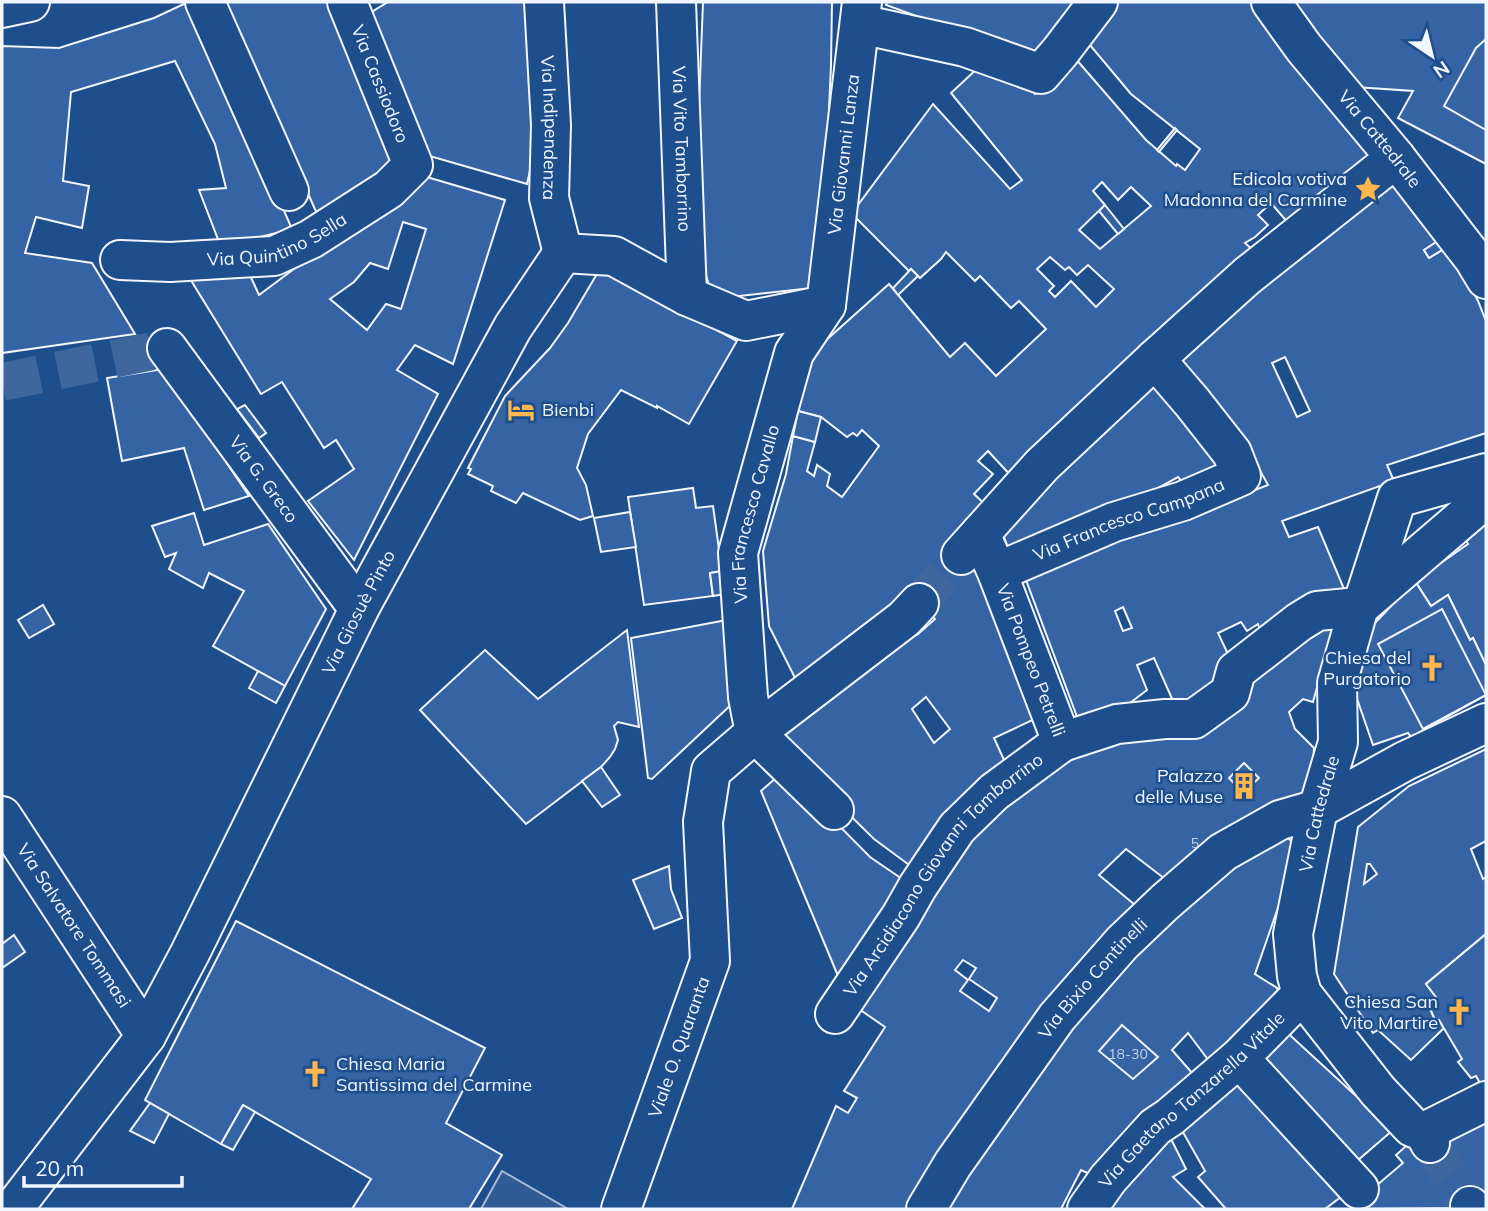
<svg xmlns="http://www.w3.org/2000/svg" width="1488" height="1211" font-family="Mulish,sans-serif">
	<style>
		.built { fill: #305b95; stroke: #a8bbd7; stroke-width: 2 }
		.building { fill: #3563a3; stroke: #f2f6ff; stroke-width: 2; fill-rule: evenodd }
		.lines { fill: none; stroke-linecap: round; stroke-linejoin: round }
		.street-tunnel { stroke: #3f679d; stroke-width: 38; stroke-dasharray: 38 19; stroke-linecap: butt }
		.street-casing { stroke: #f2f6ff; stroke-width: 42 }
		.secondary-casing { stroke: #f2f6ff; stroke-width: 42 }
		.street { stroke: #1f4e8c; stroke-width: 38 }
		.secondary { stroke: #1f4e8c; stroke-width: 38 }
		.labels { text-anchor: middle; stroke-width: 5; stroke-linejoin: round; paint-order: stroke }
		.number-label { font-size: 14px; fill: #c3d1e8 }
		.street-label { font-size: 18px; fill: #f2f6ff; stroke: #1f4e8c }
		.poi-label { font-size: 18px; fill: #f2f6ff; stroke: #1f4e8c; text-anchor: end }
	</style>
	<rect width="100%" height="100%" fill="#1f4e8c"/>
	<!-- built -->
	<path class="built" d="M502,1171L568,1209H481Z"/>
	<!-- building -->
	<g class="building">
		<path d="M188,2H193L292,229L221,247L199,190L226,188L215,144L175,61L71,92L63,181L89,186L82,228L36,217L25,253L92,263L135,334L2,353V46L59,48L154,18Z"/>
		<path d="M223,2H334L388,149L390,163L383,181L318,216Z"/>
		<path d="M388,2H533L539,130L527,184L419,153L370,13Z"/>
		<path d="M703,2H832L831,65L824,220L812,288L713,299L694,234Z"/>
		<path d="M887,2H1084L1040,61L886,5Z"/>
		<path d="M1114,2H1250L1320,94L1369,155L1289,224L1271,203L1258,215L1268,225L1255,237L1245,243L1255,252L1013,478L988,451L978,461L993,474L974,494L991,510L985,572L1039,717L994,738L1009,771L916,870L874,839L798,764L788,774L870,857L908,883L843,988L761,791L785,770L768,751L873,653L912,626L917,635L935,619L914,598L802,692L769,626L763,551L786,474L793,436L815,442L807,471L814,476L817,465L830,474L827,486L842,497L879,446L862,430L857,436L853,433L847,437L821,417L798,411L804,384V373L823,343L889,284L950,357L965,343L996,376L1046,329L1019,301L1011,308L980,276L975,281L946,252L941,259L920,278L911,269L909,271L854,216L855,209L933,104L1010,189L1022,180L951,93L980,66L1024,80L1035,94L1075,58L1146,140L1176,166L1177,164L1185,170L1200,149L1131,94L1084,38ZM1102,182L1118,200L1131,187L1151,206L1100,249L1079,230L1105,205L1093,191ZM1050,257L1065,270L1069,267L1077,275L1088,265L1114,289L1096,307L1071,281L1055,297L1049,291L1054,286L1037,269ZM926,697L950,729L934,743L912,709Z"/>
		<path d="M1290,2H1486V164L1398,118L1413,91L1355,87Z"/>
		<path d="M1486,39V130L1444,106L1476,48Z"/>
		<path d="M1175,128L1177,130L1159,152L1157,150Z"/>
		<path d="M420,175L505,200L453,364L415,345L397,370L438,394L354,560L308,501L354,469L336,440L324,448L282,382L261,394L184,269L249,273L259,295ZM403,222L426,229L401,309L386,304L367,330L330,299L354,282L370,263L388,269Z"/>
		<path d="M1380,182L1398,184L1441,239L1424,250L1429,258L1447,247L1460,265L1478,301L1486,321V433L1387,465L1394,481L1282,521L1289,537L1318,527L1347,596L1262,637L1258,624L1247,631L1241,622L1218,633L1236,671L1177,710L1154,658L1137,665L1147,690L1130,703L1079,722L1023,572L1118,533L1122,540L1147,532L1268,485L1251,454L1164,358ZM1285,357L1310,411L1297,417L1272,363ZM1123,607L1132,628L1123,631L1115,611Z"/>
		<path d="M1105,205L1124,229L1118,234L1099,211Z"/>
		<path d="M1441,239L1447,247L1429,258L1424,250Z"/>
		<path d="M601,267L737,341L689,424L657,406V408L621,390L588,434L577,468L586,485L593,516L580,520L523,493L516,503L491,491L493,486L468,474L471,469L468,468L505,396L550,348L568,323Z"/>
		<path d="M911,269L918,276L898,295L893,288Z"/>
		<path d="M163,369L249,496L204,510L184,448L122,461L107,378Z"/>
		<path d="M1147,378L1227,464L1189,490L1178,477L1098,521L1012,559L1000,526Z"/>
		<path d="M245,405L266,433L259,438L237,409Z"/>
		<path d="M798,411L821,417L815,442L793,436Z"/>
		<path d="M693,488L696,508L713,506L722,571L710,573L713,596L644,605L628,497Z"/>
		<path d="M630,512L636,547L601,552L594,518Z"/>
		<path d="M194,513L204,545L268,524L326,609L285,686L213,646L244,591L209,573L203,588L169,569L176,553L165,557L152,526Z"/>
		<path d="M1486,520V665L1473,638L1470,640L1448,595L1431,606L1415,581L1468,544L1463,536Z"/>
		<path d="M722,571L725,594L713,596L710,573Z"/>
		<path d="M1415,581L1431,606L1448,595L1470,640L1473,638L1486,665V695L1411,737L1408,733L1373,745L1354,690L1373,625Z"/>
		<path d="M43,605L54,624L29,638L18,620Z"/>
		<path d="M1442,609L1486,695L1423,729L1378,644Z"/>
		<path d="M732,619L735,701L652,779L648,778L631,638Z"/>
		<path d="M1311,619L1333,629L1313,702L1303,699L1289,712L1295,729L1314,748L1312,785L1286,808L1285,836L1299,847L1255,974L1277,988L1281,1004L1215,1069L1188,1033L1172,1050L1200,1082L1099,1178L1081,1170L1061,1209H792L836,1106L848,1113L857,1098L844,1091L885,1027L859,1009L969,830L1088,744L1233,702ZM1126,849L1169,882L1141,910L1099,875ZM963,960L976,968L969,979L997,998L989,1011L960,991L968,980L955,970Z"/>
		<path d="M627,630L639,727L618,722L614,726L618,740L615,749L610,757L601,767L526,824L420,710L485,650L538,699Z"/>
		<path d="M258,671L285,686L276,703L249,688Z"/>
		<path d="M1486,749V841L1471,849L1483,879L1486,877V934L1426,984L1436,997L1428,1004L1436,1022L1439,1020L1444,1028L1411,1060L1378,1030L1373,1033L1334,974L1358,827L1409,786ZM1367,864H1370L1377,874L1364,884Z"/>
		<path d="M1244,763L1259,778L1243,793L1229,778Z"/>
		<path d="M601,767L620,795L602,807L582,781Z"/>
		<path d="M669,866L671,889L682,918L654,929L633,880Z"/>
		<path d="M236,921L485,1048L446,1123L502,1155L469,1209H352L371,1179L243,1105L221,1144L145,1100Z"/>
		<path d="M1486,934V1091L1485,1092L1476,1076L1471,1078L1458,1062L1462,1059L1439,1020L1436,1022L1428,1004L1436,997L1426,984Z"/>
		<path d="M14,935L25,952L2,968V944Z"/>
		<path d="M1122,1025L1158,1057L1133,1079L1099,1051Z"/>
		<path d="M1280,1026L1393,1130L1350,1167L1250,1059Z"/>
		<path d="M1241,1070L1350,1190L1325,1209H1226L1198,1177L1205,1171L1180,1127Z"/>
		<path d="M150,1103L169,1114L154,1143L130,1131Z"/>
		<path d="M243,1105L255,1112L233,1150L221,1144Z"/>
		<path d="M1486,1109V1208L1349,1209L1403,1163L1396,1155L1415,1138Z"/>
		<path d="M1165,1127L1186,1169L1173,1177L1205,1209H1096Z"/>
	</g>
	<g class="lines">
		<!-- street-tunnel -->
		<g class="street-tunnel">
			<path d="M2,382L167,348"/>
			<path d="M919,603L961,555"/>
			<path d="M1430,1143L1470,1206"/>
		</g>
		<defs>
			<g id="street">
				<path d="M205,2L289,191"/>
				<path id="s1" d="M544,2L551,125L549,198L563,253"/>
				<path id="s2" d="M676,2L687,296"/>
				<path id="s3" d="M1271,2L1304,48L1396,158L1474,259L1486,279"/>
				<path d="M860,24L965,47L1041,74L1060,52L1098,2"/>
				<path id="s4" d="M120,260L170,262L274,256L311,239L389,189L413,165L347,2"/>
				<path id="s5" d="M167,348L359,609"/>
				<path id="s6" d="M980,534L997,572L1062,742L1117,724L1165,719H1194L1230,693L1236,671L1299,622L1317,611L1359,607"/>
				<path d="M961,555L1042,465L1155,359L1247,276L1396,158"/>
				<path id="s7" d="M997,572L1114,522L1183,501L1241,476L1232,453L1192,402L1155,359"/>
				<path d="M1363,603L1397,498L1486,473"/>
				<path id="s8" d="M755,733L748,697L738,553L794,353L826,305L862,2"/>
				<path d="M755,733L834,810"/>
				<path id="s9" d="M835,1014L901,916L918,886L957,828L994,792L1062,742"/>
				<path id="s10" d="M146,1036L190,953L359,609L513,327L563,253L614,256L687,296L746,321L826,305"/>
				<path d="M1239,1058L1359,1189"/>
				<path d="M1424,1132L1486,1101"/>
				<path id="s11" d="M1430,1143L1424,1132L1412,1127L1378,1091L1302,994L1297,976L1293,934L1318,809L1338,742L1337,683L1359,607L1486,498"/>
				<path d="M1470,1206L1472,1209"/>
				<path id="s12" d="M621,1209L710,961L703,822L711,771L755,733L904,619L919,603"/>
				<path id="s13" d="M926,1209L953,1164L1057,1017L1122,943L1165,902L1223,852L1280,820L1318,809L1405,761L1486,723"/>
				<path id="s14" d="M1087,1209L1108,1179L1155,1127L1170,1117L1239,1058L1302,994"/>
			</g>
			<g id="secondary">
				<path d="M2,8L30,2"/>
				<path id="s15" d="M2,816L146,1036L13,1209"/>
			</g>
		</defs>
		<!-- street casing -->
		<use href="#street" class="street-casing"/>
		<!-- secondary casing -->
		<use href="#secondary" class="secondary-casing"/>
		<!-- street -->
		<use href="#street" class="street"/>
		<!-- secondary -->
		<use href="#secondary" class="secondary"/>
	</g>
	<!-- icons -->
	<defs>
		<symbol id="sight-bare" viewBox="-9 -9 18 18"><path d="M0-6L1.8-2.2L6-1.7L2.9 1.2L3.7 5.4L0 3.3L-3.7 5.4L-2.9 1.2L-6-1.7L-1.8-2.2Z" fill="#ffb74d" stroke="#1f4e8c" stroke-width="2.5" paint-order="stroke"/></symbol>
		<symbol id="hotel-bare" viewBox="-9 -9 18 18"><path d="M-6-4.5h1.5V1H6V5H4.5V3h-9V5H-6ZM-4 0a1.8 1.8 0 1 1 3.6 0ZM.5 0V-2.5h3Q6-2.5 6 0Z" fill="#ffb74d" stroke="#1f4e8c" stroke-width="2.5" paint-order="stroke"/></symbol>
		<symbol id="church-bare" viewBox="-9 -9 18 18"><path d="M-1.2-6h2.4v3.5h3.3v2.4h-3.3V6h-2.4V-.1h-3.3v-2.4h3.3Z" fill="#ffb74d" stroke="#1f4e8c" stroke-width="2.5" paint-order="stroke"/></symbol>
		<symbol id="building-bare" viewBox="-9 -9 18 18"><path d="M-4-6H4V6H1V3H-1V6H-4ZM-2.5-4.3h1.7v1.8h-1.7ZM.8-4.3h1.7v1.8H.8ZM-2.5-1h1.7V.8h-1.7ZM.8-1h1.7V.8H.8Z" fill="#ffb74d" stroke="#1f4e8c" stroke-width="2.5" paint-order="stroke"/></symbol>
	</defs>
	<g fill-rule="evenodd">
		<use href="#sight-bare" x="1349" y="170" width="38" height="38"/>
		<use href="#hotel-bare" x="502" y="391" width="38" height="38"/>
		<use href="#church-bare" x="1413" y="649" width="38" height="38"/>
		<use href="#building-bare" x="1225" y="767" width="38" height="38"/>
		<use href="#church-bare" x="1440" y="993" width="38" height="38"/>
		<use href="#church-bare" x="296" y="1055" width="38" height="38"/>
	</g>
	<g class="labels">
		<!-- number labels -->
		<g class="number-label">
			<text x="1195" y="848">5</text>
			<text x="1128" y="1059">18-30</text>
		</g>
		<!-- street labels -->
		<g class="street-label">
			<text transform="translate(380 84) rotate(68)" y="6">Via Cassiodoro</text>
			<text dy="6" stroke="none"><textPath href="#s1" startOffset="126">Via Indipendenza</textPath></text>
			<text dy="6" stroke="none"><textPath href="#s3" startOffset="175">Via Cattedrale</textPath></text>
			<text dy="6" stroke="none"><textPath href="#s2" startOffset="147">Via Vito Tamborrino</textPath></text>
			<text dy="6" stroke="none"><textPath href="#s8" startOffset="598">Via Giovanni Lanza</textPath></text>
			<text dy="6" stroke="none"><textPath href="#s4" startOffset="161">Via Quintino Sella</textPath></text>
			<text dy="6" stroke="none"><textPath href="#s5" startOffset="163">Via G. Greco</textPath></text>
			<text dy="6" stroke="none"><textPath href="#s8" startOffset="222">Via Francesco Cavallo</textPath></text>
			<text dy="6" stroke="none"><textPath href="#s7" startOffset="142">Via Francesco Campana</textPath></text>
			<text dy="6" stroke="none"><textPath href="#s10" startOffset="474">Via Giosuè Pinto</textPath></text>
			<text dy="6" stroke="none"><textPath href="#s6" startOffset="136">Via Pompeo Petrelli</textPath></text>
			<text dy="6" stroke="none"><textPath href="#s11" startOffset="382">Via Cattedrale</textPath></text>
			<text dy="6" stroke="none"><textPath href="#s9" startOffset="178">Via Arcidiacono Giovanni Tamborrino</textPath></text>
			<text dy="6" stroke="none"><textPath href="#s15" startOffset="131">Via Salvatore Tommasi</textPath></text>
			<text dy="6" stroke="none"><textPath href="#s13" startOffset="285">Via Bixio Continelli</textPath></text>
			<text dy="6" stroke="none"><textPath href="#s12" startOffset="172">Viale O. Quaranta</textPath></text>
			<text dy="6" stroke="none"><textPath href="#s14" startOffset="152">Via Gaetano Tanzarella Vitale</textPath></text>
		</g>
		<!-- poi labels -->
		<g class="poi-label">
			<text x="1347" y="185">Edicola votiva<tspan x="1347" dy="21">Madonna del Carmine</tspan></text>
			<text x="542" y="416" text-anchor="start">Bienbi</text>
			<text x="1411" y="664">Chiesa del<tspan x="1411" dy="21">Purgatorio</tspan></text>
			<text x="1223" y="782">Palazzo<tspan x="1223" dy="21">delle Muse</tspan></text>
			<text x="1438" y="1008">Chiesa San<tspan x="1438" dy="21">Vito Martire</tspan></text>
			<text x="336" y="1070" text-anchor="start">Chiesa Maria<tspan x="336" dy="21">Santissima del Carmine</tspan></text>
		</g>
	</g>
	<!-- border -->
	<rect width="1488" height="1211" fill="none" stroke="#f2f6ff" stroke-width="7"/>
	<!-- north arrow -->
	<g transform="translate(1432 56) rotate(145)" stroke="#1f4e8c" stroke-width="5" paint-order="stroke">
	<path d="M0-5L12 26L0 18L-12 26Z" fill="#f2f6ff"/>
	<text y="-10" font-size="19" font-weight="bold" text-anchor="middle" fill="#f2f6ff">N</text>
	</g>
	<!-- scale -->
	<path d="M24 1176v10h158v-10" fill="none" stroke="#f2f6ff" stroke-width="3.5"/>
	<text x="35" y="1176" font-size="21" fill="#f2f6ff" stroke="#1f4e8c" stroke-width="5" paint-order="stroke">20 m</text>
</svg>
